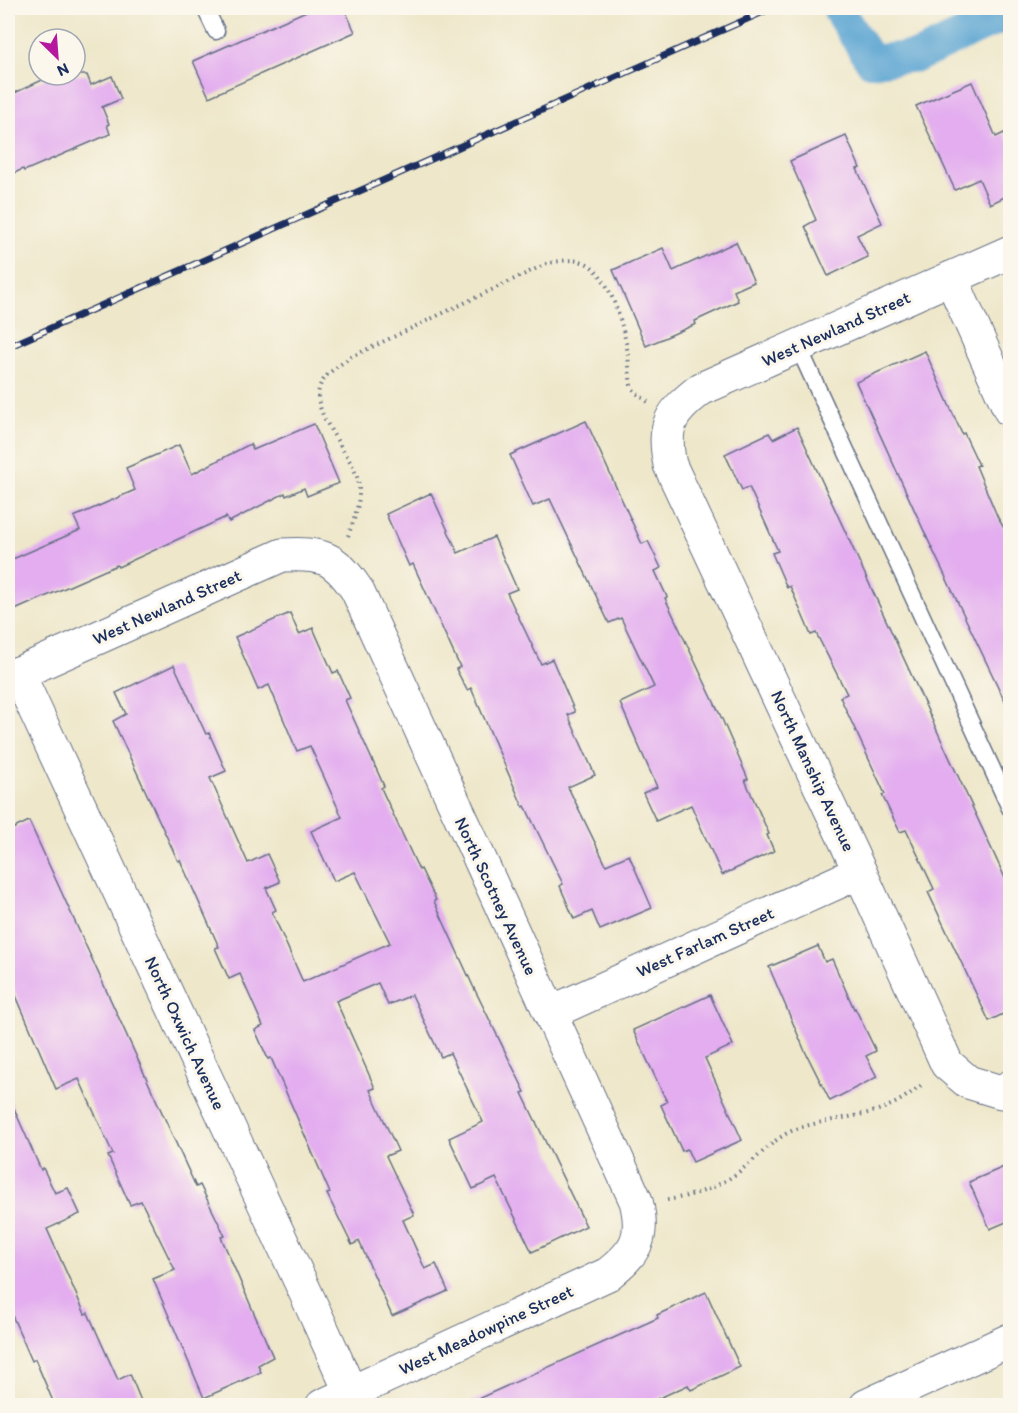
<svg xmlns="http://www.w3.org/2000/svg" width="1018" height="1413" font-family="Itim,sans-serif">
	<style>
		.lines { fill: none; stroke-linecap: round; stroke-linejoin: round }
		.canal { stroke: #5aa4d2; stroke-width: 32 }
		.building { fill: #e3adef }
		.service-casing { stroke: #656f84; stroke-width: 19 }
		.minor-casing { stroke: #656f84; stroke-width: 35 }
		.tertiary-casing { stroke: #656f84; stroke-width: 35 }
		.path { stroke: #656f84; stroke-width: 4; stroke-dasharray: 1.5 4.5; stroke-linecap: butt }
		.service { stroke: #fff; stroke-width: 16 }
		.minor { stroke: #fff; stroke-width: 33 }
		.tertiary { stroke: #fff; stroke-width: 33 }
		.rail-casing { stroke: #1b2f5e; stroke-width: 7 }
		.rail { stroke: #fbf7ec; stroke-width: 4.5; stroke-dasharray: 14; stroke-linecap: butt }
		.labels { text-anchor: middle; stroke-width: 6; stroke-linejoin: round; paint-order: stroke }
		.street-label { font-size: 18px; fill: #1b2f5e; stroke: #fbf7ec }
	</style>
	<rect width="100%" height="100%" fill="#fbf7ec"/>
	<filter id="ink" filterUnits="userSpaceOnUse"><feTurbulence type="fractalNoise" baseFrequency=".0167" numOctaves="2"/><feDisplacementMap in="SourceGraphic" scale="12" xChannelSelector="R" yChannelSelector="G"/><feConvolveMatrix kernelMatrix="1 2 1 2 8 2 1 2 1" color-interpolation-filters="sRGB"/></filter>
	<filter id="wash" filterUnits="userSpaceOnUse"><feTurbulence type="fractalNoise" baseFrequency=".008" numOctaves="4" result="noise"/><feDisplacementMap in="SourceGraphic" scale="24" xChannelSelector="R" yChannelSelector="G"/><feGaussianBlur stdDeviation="1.35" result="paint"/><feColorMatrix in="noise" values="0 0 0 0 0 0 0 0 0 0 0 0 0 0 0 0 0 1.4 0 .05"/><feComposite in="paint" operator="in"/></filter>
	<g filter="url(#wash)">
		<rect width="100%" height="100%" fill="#eee7ca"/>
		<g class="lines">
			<!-- canal -->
			<path class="canal" d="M840,13L871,61L918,56L1010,13"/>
		</g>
		<g id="blocks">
			<!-- building -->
			<g class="building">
				<path d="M313,8H344L355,32L209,97L193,61Z"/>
				<path d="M53,75H87L91,85L112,76L121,99L102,107L109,124L107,125L110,134L24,171L23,169L8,176V96Z"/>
				<path d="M972,82L996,137L1004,133L1011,146V194L990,204L979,179L955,190L916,106Z"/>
				<path d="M846,136L860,168L857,169L882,223L857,235L868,257L828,276L805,226L816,220L790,161Z"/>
				<path d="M736,242L754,282L734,291L738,301L695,321L696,324L646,346L613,270L663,248L673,271Z"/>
				<path d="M925,351L962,434L964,433L979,465L976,466L998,518L1011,540V714L929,542L856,382Z"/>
				<path d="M586,421L642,544L648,541L661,568L655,571L667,597L665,598L722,719L748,779L745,780L769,834L767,835L774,851L722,875L691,805L656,821L643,793L657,787L620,703L654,687L621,618L609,623L550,499L533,506L510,455Z"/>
				<path d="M314,424L339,483L307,496L304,488L286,496L285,493L229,522L226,517L118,567L117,565L8,613V561L80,530L74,517L135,490L126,468L179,445L192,474L250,444L253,450Z"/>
				<path d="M797,427L1011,891V1010L989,1021L928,892L934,889L906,830L900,832L882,795L885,794L840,697L847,694L816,633L811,635L790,586L787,588L772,553L778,551L749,487L742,490L725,454L769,433L773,439Z"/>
				<path d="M431,493L458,553L494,537L517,589L507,593L541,664L552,659L575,712L568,715L595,775L568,787L606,865L629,855L652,908L600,930L592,911L574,919L560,886L563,884L525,806L523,807L471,688L467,690L456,669L460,667L413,564L409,566L386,514Z"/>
				<path d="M290,613L299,634L313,628L333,673L338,671L350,698L345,700L384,786L381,788L419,870L421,869L436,900L434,901L473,986L525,1092L522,1093L586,1226L532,1252L496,1178L473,1189L449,1138L483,1122L450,1053L441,1057L412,995L388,1005L378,983L336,1001L375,1088L370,1090L398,1151L386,1156L414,1215L403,1220L425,1269L436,1264L448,1291L392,1316L359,1241L352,1245L327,1194L330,1193L271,1058L268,1059L255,1030L263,1026L240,974L229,979L215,948L219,947L180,860L178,861L113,721L126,714L116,693L174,665L206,734L209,733L226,771L210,778L248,863L267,854L280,882L266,888L276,910L272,912L303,982L390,943L355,872L334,881L311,831L342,817L310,746L297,751L269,685L258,690L235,637Z"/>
				<path d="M29,821L196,1187L200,1185L225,1236L221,1237L273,1357L258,1365L261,1372L204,1398L153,1279L175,1270L141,1201L130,1205L108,1156L113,1154L79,1079L56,1089L8,977V831Z"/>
				<path d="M818,946L825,962L832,959L854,1009L855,1008L876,1051L866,1056L877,1077L830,1101L804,1049L769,967Z"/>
				<path d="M710,995L733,1045L705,1058L742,1140L693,1162L687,1149L682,1151L661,1105L667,1102L633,1030Z"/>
				<path d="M8,1095L41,1170L43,1168L55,1193L68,1188L80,1214L47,1229L85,1314L88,1313L118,1380L130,1374L143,1406H55L35,1359L32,1361L8,1306Z"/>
				<path d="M1011,1164V1220L990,1229L969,1182Z"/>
				<path d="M706,1292L740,1367L691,1390L688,1385L642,1406H462L658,1318L657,1315Z"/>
			</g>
		</g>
	</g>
	<g filter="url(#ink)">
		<use href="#blocks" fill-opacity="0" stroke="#656f84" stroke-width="1.5"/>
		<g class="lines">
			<defs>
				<g id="service">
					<path d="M205,8L216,31"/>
					<path d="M798,346L1010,808"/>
				</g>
				<g id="minor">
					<path d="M1010,252L701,389C670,413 662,425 670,465L860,872L947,1064L968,1082L1001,1092L1010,1087"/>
					<path d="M951,278L1010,410"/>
					<path d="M18,673L308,1298L351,1393L353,1406"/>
					<path d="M8,678L282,555C322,553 334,556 357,590L636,1201C645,1237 637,1251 608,1274L322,1406"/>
					<path d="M550,1013L860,872"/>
				</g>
				<path id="tertiary" d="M866,1406L1010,1340"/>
			</defs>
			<!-- service casing -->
			<use href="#service" class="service-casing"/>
			<!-- minor casing -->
			<use href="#minor" class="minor-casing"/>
			<!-- tertiary casing -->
			<use href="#tertiary" class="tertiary-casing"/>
			<!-- path -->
			<g class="path">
				<path d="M348,536C355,517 363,497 357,477C350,453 312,414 319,389C322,375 340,365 351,357L548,263C561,261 573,258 585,263C609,273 623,325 627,348C629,360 629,373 631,385L635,392L648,402"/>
				<path d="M667,1200C702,1194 723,1186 750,1163C765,1151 776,1137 794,1130C827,1117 866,1119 897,1102C906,1097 915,1090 923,1084"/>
			</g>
			<!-- service -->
			<use href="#service" class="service"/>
			<!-- minor -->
			<use href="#minor" class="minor"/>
			<!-- tertiary -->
			<use href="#tertiary" class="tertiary"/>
			<defs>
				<path id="rail" d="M8,347L772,8"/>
			</defs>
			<!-- rail casing -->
			<use href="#rail" class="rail-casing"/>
			<!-- rail -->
			<use href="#rail" class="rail"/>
		</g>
	</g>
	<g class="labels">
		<!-- street labels -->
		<g class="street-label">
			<text transform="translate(836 329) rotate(-24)" y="6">West Newland Street</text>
			<text transform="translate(167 607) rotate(-24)" y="6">West Newland Street</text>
			<text transform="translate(813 771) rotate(65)" y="6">North Manship Avenue</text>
			<text transform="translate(496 896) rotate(65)" y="6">North Scotney Avenue</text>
			<text transform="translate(705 942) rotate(-24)" y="6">West Farlam Street</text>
			<text transform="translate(185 1033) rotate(65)" y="6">North Oxwich Avenue</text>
			<text transform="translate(486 1330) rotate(-25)" y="6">West Meadowpine Street</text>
		</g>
	</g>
	<!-- margin -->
	<rect width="1018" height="1413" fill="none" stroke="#fbf7ec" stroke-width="30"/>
	<!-- north arrow -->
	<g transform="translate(57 57) rotate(155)"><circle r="28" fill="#fbf7ec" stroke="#a1a7b3" stroke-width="1.5"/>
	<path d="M0-4.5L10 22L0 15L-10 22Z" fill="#b5179e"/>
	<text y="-9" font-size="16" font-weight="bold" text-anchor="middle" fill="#1b2f5e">N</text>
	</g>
</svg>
